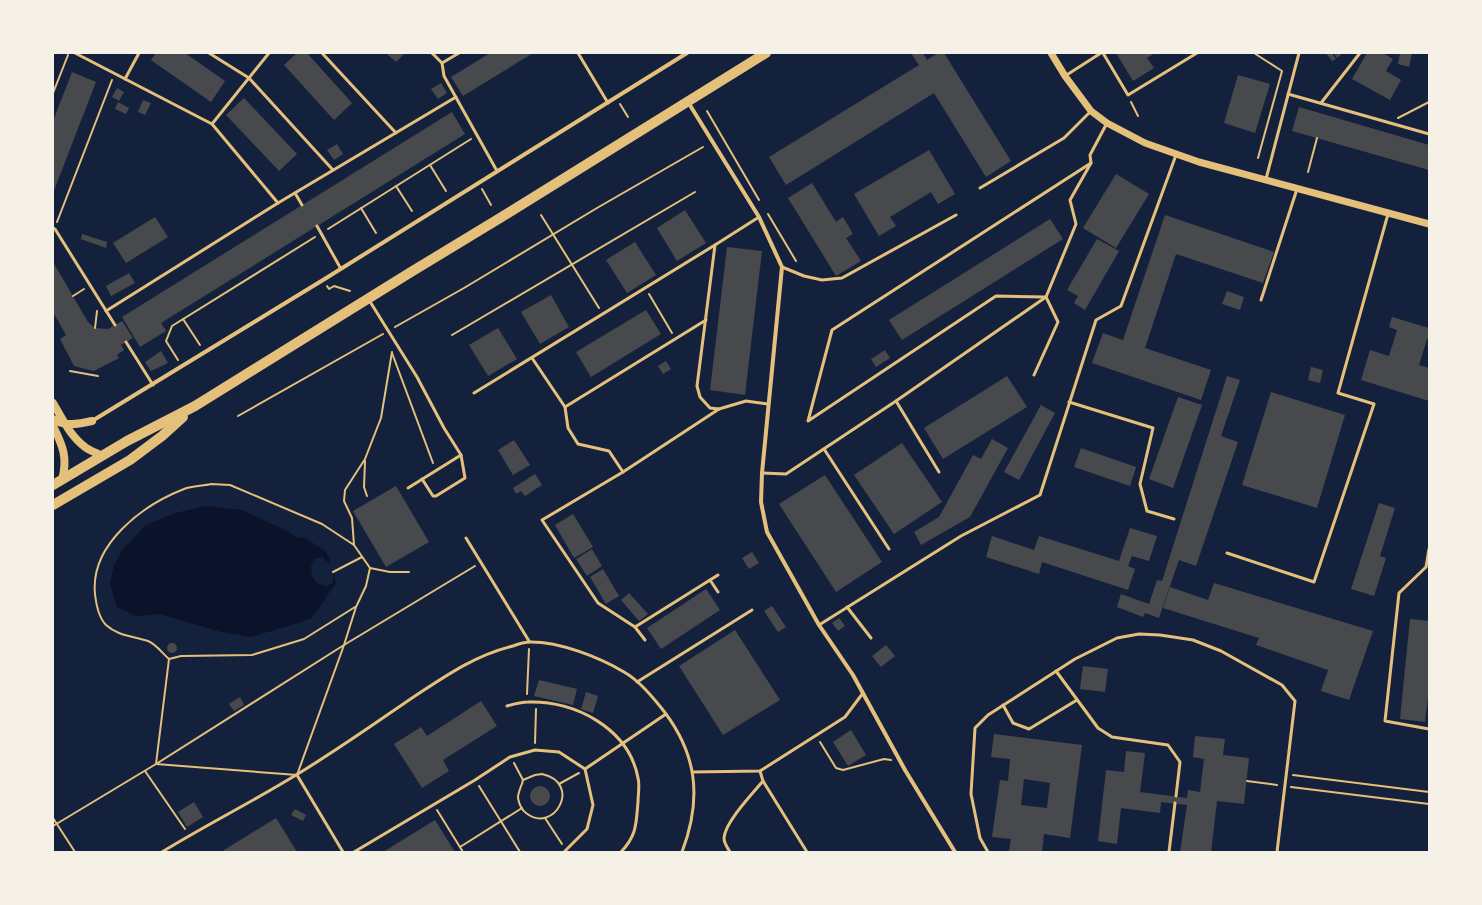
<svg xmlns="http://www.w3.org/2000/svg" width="1482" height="905" font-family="Commissioner,sans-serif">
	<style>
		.water { fill: #0b132b }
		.pier { fill: #14213d }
		.building { fill: #48494c; fill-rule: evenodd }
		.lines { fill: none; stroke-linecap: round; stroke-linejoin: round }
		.path { stroke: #e5c07b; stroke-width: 2 }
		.service { stroke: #e5c07b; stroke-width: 3 }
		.minor { stroke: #e5c07b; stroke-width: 4 }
		.tertiary { stroke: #e5c07b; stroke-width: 7 }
		.secondary { stroke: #e5c07b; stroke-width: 8 }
		.trunk { stroke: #e5c07b; stroke-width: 10 }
	</style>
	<rect width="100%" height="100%" fill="#14213d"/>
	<!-- water -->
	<path class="water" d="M206,506L242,510L285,530L296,537L306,538L326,552L331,563L330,564L322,557L314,559L311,567L317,583L326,586L333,582V572L336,583L312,618L292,625L251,637L221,632L159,614L136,616L117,607L110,584L114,565L123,549L146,525L175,513Z"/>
	<!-- pier -->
	<path class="pier" d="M322,557L331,566L322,559L315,561L313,567L314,575L318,581L326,584L331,581L333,570V582L326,586L317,583L312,576L311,567L314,559Z"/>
	<!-- building -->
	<g class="building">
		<path d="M156,53H185L225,81L211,102L151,60Z"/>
		<path d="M297,53H307L352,103L334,120L284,65Z"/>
		<path d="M386,53H405L396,62Z"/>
		<path d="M490,53H533L463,96L451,77Z"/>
		<path d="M911,53H923L927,60L938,53H944L1011,161L986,177L934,93L786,185L769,157L919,65Z"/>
		<path d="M1116,53H1155L1147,58L1154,68L1133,81Z"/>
		<path d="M1326,53H1332L1336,59L1332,61Z"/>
		<path d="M1334,53H1339L1341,55L1337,58Z"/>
		<path d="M1367,53H1383L1393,59L1386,71L1401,80L1390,100L1352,79Z"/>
		<path d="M1400,53H1412L1409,67L1398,64Z"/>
		<path d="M72,72L96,82L53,193V121Z"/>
		<path d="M1238,75L1270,84L1255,133L1224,123Z"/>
		<path d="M441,83L447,93L438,99L431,89Z"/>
		<path d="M117,88L124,92L119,101L112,97Z"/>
		<path d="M244,98L297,154L279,171L226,115Z"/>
		<path d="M143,100L151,103L145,115L138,112Z"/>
		<path d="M118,102L129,108L126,114L115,109Z"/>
		<path d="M1299,107L1429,145V170L1292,131Z"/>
		<path d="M452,112L465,134L161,323L166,331L140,347L122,317Z"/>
		<path d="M337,144L343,154L334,160L327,150Z"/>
		<path d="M929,150L955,194L938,204L931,192L890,217L896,226L879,236L854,194Z"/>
		<path d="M1116,174L1149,194L1116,248L1083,228Z"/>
		<path d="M812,183L836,222L843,217L853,234L846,238L861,261L836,276L788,198Z"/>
		<path d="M685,210L706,243L677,261L657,228Z"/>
		<path d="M1165,215L1274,252L1263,283L1176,254L1145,348L1211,370L1201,400L1092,363L1103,333L1123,340Z"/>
		<path d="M155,217L168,237L126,263L113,243Z"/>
		<path d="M1050,219L1063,239L902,340L889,320Z"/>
		<path d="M82,234L107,242L106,248L81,239Z"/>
		<path d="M1097,239L1119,251L1085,310L1074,303L1078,296L1067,290Z"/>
		<path d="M635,242L656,275L627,293L606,260Z"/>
		<path d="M727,247L762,251L745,395L710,390Z"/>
		<path d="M53,262L88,322L95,328L108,329L122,321L133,338L121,345L124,350L117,355L119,358L94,371L74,366L60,339L66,335L53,312Z"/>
		<path d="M129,273L135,283L111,296L106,286Z"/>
		<path d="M1227,291L1244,297L1240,310L1222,304Z"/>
		<path d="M551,295L569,327L540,344L521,312Z"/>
		<path d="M646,310L661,334L591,377L576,352Z"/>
		<path d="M1392,317L1429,328V339H1427L1419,365L1429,368V401L1361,380L1370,350L1389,356L1397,330L1389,327Z"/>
		<path d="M498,328L517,359L488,376L469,345Z"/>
		<path d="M885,350L890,358L876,367L871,359Z"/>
		<path d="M161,351L168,363L151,371L145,362Z"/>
		<path d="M666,361L671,369L663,374L658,366Z"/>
		<path d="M1311,367L1323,370L1320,383L1308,380Z"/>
		<path d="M1007,376L1027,407L943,459L924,428Z"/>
		<path d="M1227,376L1240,380L1221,436L1238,442L1196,566L1179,560L1159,618L1145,613L1143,617L1117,607L1121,594L1149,604L1157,580L1162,581Z"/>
		<path d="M1271,392L1345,415L1317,508L1242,485Z"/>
		<path d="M1178,397L1202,405L1173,488L1149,479Z"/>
		<path d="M1041,405L1055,413L1019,480L1004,472Z"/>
		<path d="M992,439L1008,448L970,517L921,545L914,532L939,517L973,455L981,459Z"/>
		<path d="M514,440L530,465L513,475L498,450Z"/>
		<path d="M902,443L942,502L894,534L854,475Z"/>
		<path d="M1081,448L1136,467L1130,486L1074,467Z"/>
		<path d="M535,474L542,485L525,496L521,491L516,494L513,488Z"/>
		<path d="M825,475L882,562L836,592L779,504Z"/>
		<path d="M396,486L429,542L386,567L353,511Z"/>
		<path d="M1379,503L1395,508L1380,556L1386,558L1374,596L1351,589Z"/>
		<path d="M573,514L593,547L574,558L555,525Z"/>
		<path d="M1130,528L1157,536L1149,561L1132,556L1128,566L1135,569L1128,590L1042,562L1039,574L986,557L992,536L1034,550L1039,536L1119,561Z"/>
		<path d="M592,549L602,566L587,576L576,559Z"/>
		<path d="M752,552L759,563L749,569L742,558Z"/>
		<path d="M603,569L619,596L606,604L590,577Z"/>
		<path d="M1214,583L1373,631L1349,700L1321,691L1328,670L1256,645L1259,638L1163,608L1170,587L1208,600Z"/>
		<path d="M706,589L720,610L661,649L647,628Z"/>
		<path d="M629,593L648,614L639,621L621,600Z"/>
		<path d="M772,606L786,627L778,632L764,611Z"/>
		<path d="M839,618L845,626L838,631L832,623Z"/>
		<path d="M1410,619L1429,621V697H1428L1425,722L1400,719Z"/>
		<path d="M735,630L780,700L723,735L679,666Z"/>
		<circle cx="172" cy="648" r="5"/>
		<path d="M886,645L895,656L881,667L872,656Z"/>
		<path d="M1083,666L1108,669L1105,692L1080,689Z"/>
		<path d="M539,680L577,689L573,705L534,696Z"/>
		<path d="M586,692L598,696L593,713L581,709Z"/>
		<path d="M240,697L244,705L234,711L229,704Z"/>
		<path d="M481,701L497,726L443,760L449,771L422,788L394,744L421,727L427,736Z"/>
		<path d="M851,730L866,755L848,766L833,742Z"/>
		<path d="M994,734L1082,745L1070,838L1044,834L1042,852H1019L1009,851L1011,839L992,837L1000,780L1008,781L1010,759L991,757ZM1024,779L1050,783L1047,808L1021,805Z"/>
		<path d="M1195,736L1225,739L1223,755L1249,758L1244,804L1217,801L1211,852H1180L1187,805L1161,802L1160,813L1121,808L1117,844L1098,841L1106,770L1124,772L1126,751L1145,753L1140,792L1187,798L1188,790L1200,792L1204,759L1193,757Z"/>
		<circle cx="540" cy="796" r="10"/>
		<path d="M194,802L203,817L187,827L178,812Z"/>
		<path d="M295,809L306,815L303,821L291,815Z"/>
		<path d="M276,818L297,852H225L224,850Z"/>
		<path d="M435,820L455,852H383Z"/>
	</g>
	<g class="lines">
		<!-- path -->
		<g class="path">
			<path d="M1254,53L1282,71L1258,158"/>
			<path d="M53,93L68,55"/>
			<path d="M1131,102L1138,116"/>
			<path d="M620,104L628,117"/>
			<path d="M707,111L759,200"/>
			<path d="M1398,118L1429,102"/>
			<path d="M430,165L446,191"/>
			<path d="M1308,172L1317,138"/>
			<path d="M396,186L412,211"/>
			<path d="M482,189L491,205"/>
			<path d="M361,208L376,233"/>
			<path d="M768,214L796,261"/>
			<path d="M541,215L599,308"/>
			<path d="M57,222L112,80"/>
			<path d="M328,229L471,139"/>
			<path d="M327,286L329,289L334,286L350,291"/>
			<path d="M649,294L672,333"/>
			<path d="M73,296L84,289"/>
			<path d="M183,319L200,345"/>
			<path d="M395,327L464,288L597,208L703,147"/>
			<path d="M95,328L97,311"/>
			<path d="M452,335L695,192"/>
			<path d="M392,353L433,463"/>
			<path d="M178,360L166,341L172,326L315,237"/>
			<path d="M70,371L98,376"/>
			<path d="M238,416L383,334"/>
			<path d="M365,461L364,487L367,496"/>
			<path d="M211,484L230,485L322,524L354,545L370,568L366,586L356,607L344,645L297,775L156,764L169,659C163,654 156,644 148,641C133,636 118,636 106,625C99,618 96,603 95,594C90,544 143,505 184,489C192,486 203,486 211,484Z"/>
			<path d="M354,545L352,518L344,501L345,490L365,459L381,418L392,352"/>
			<path d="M370,568L390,572H409"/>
			<path d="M333,572L362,557"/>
			<path d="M169,659L181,656L252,655L304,639L355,607"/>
			<path d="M527,694L529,649"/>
			<path d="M820,742L836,768L843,770L884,759L891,760"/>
			<path d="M535,743L536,709"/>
			<path d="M514,763L523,780"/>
			<path d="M145,771L185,829"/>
			<path d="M542,774C583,783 554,835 526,813C522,810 519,804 518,798C518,791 522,786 523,780L535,775Z"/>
			<path d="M1293,775L1429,792"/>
			<path d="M1247,781L1277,785"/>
			<path d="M559,784L579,773"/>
			<path d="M479,786L520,852"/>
			<path d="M1291,787L1429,804"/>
			<path d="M437,810L463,852"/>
			<path d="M53,818L75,852"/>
			<path d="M545,818L562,844"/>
			<path d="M53,826L156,764L344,645L475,566"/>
			<path d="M460,847L522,808"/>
		</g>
		<!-- service -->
		<g class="service">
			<path d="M75,53L212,124L278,203"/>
			<path d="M209,53L249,78L333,170"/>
			<path d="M322,53L396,133"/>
			<path d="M432,53L442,63L444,76L497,171"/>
			<path d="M578,53L608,103"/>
			<path d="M1103,53L1128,95L1197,53"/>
			<path d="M442,63L459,53"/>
			<path d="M1065,76L1101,53"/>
			<path d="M125,79L139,53"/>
			<path d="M1288,94L1429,134"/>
			<path d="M1321,103L1360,53"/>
			<path d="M212,124L269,53"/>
			<path d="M1266,179L1299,53"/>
			<path d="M980,188L1064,138L1091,111"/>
			<path d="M295,193L302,205"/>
			<path d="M317,226L341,269"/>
			<path d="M53,228L55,229L115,325"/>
			<path d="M715,245L697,386L700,397L710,408L719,409L746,401L768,404"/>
			<path d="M782,267L804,276L822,280L842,278L956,215"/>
			<path d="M369,300L417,377L444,428L461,455L465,478L436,496H433L422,479"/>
			<path d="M1261,300L1297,189"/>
			<path d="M106,311L278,203L456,97"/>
			<path d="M126,342L153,385"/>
			<path d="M532,358L565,407L568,428L578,444L609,451L623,472"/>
			<path d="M1034,375L1058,322L1046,297L996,296L808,421L832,330L1091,163"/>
			<path d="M474,393L715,245L759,217"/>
			<path d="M896,401L939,472"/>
			<path d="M1069,402L1153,428L1140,484L1147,511L1174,519"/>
			<path d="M565,407L706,320"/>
			<path d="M824,449L889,549"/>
			<path d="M762,473L786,474L896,401L1046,297L1076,224L1070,200L1091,163L1090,155L1107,123"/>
			<path d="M408,488L461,455"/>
			<path d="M466,538L529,641"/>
			<path d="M1429,549L1426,567L1399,593L1385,721L1429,729"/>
			<path d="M1227,553L1314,582L1374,404L1338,393L1388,214"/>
			<path d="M718,575L635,627L598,603L542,520L623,472L719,409"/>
			<path d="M710,580L718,592"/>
			<path d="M847,607L871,638"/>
			<path d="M819,625L961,536L1040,495L1096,320L1121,306L1176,155"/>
			<path d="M635,627L645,640"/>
			<path d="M1056,671L1098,728L1112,737L1168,745L1180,762L1176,796"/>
			<path d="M637,682L752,610"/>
			<path d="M1003,705L1013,723L1029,729L1077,700"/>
			<path d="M507,706C514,704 521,702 528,702C575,700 629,729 638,778C640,785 638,794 638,802C636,824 637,835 621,852"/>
			<path d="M585,769L666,714"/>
			<path d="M760,771L763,781L807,852"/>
			<path d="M693,772L760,771L845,717L863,693"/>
			<path d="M297,775L343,852"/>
			<path d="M162,852C206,825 252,802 296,775C336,751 374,724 412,698C444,677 475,655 513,646C518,644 525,642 531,642C560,642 599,657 624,672C638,680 649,693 659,705C697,751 703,797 682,852"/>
			<path d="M354,852L475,780L510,757L535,750L559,752L585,769L593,805L587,829L564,852"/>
			<path d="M730,852C727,847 724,843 724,838C725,822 753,793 763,781"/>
			<path d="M988,852L980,838L971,794L975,728L988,715L1075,659L1117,638L1139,634L1160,635L1193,640L1221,651L1282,685L1295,701L1277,852"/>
			<path d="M1169,852L1175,803"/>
		</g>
		<!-- minor -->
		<g class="minor">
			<path d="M688,102L759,217L782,267L762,473L761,502L767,532L819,625L853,675L905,770L955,852"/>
			<path d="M92,421L323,280L687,53"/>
		</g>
		<!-- tertiary -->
		<path class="tertiary" d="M1051,53L1065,76L1091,111L1107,123L1145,143L1199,162L1429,224"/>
		<!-- secondary -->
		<g class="secondary">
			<path d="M53,403C62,418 70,436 85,447C90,451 97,453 102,456"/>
			<path d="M53,419C63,427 80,424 92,421"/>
			<path d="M53,426C63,446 68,458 62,480"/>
		</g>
		<!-- trunk -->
		<g class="trunk">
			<path d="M53,485L127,441L195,406L411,272L500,218L766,53"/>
			<path d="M53,505L130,460L162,436L183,417"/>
		</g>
	</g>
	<!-- border -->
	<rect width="1482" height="905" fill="none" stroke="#f6f1e7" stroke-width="108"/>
</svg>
